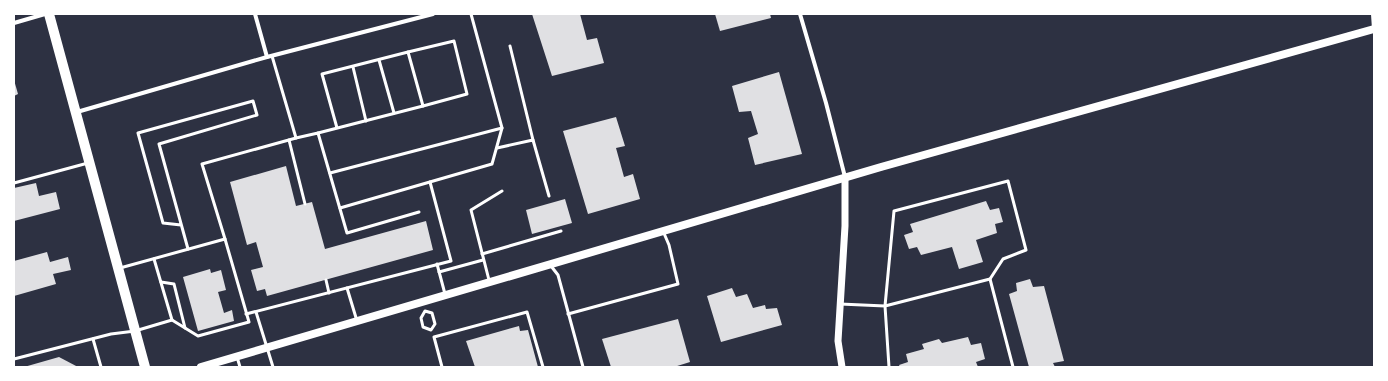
<svg xmlns="http://www.w3.org/2000/svg" width="1388" height="381" font-family="'Exo 2',sans-serif">
	<style>
		.building { fill: #e0e0e3 }
		.lines { fill: none; stroke-linecap: round; stroke-linejoin: round }
		.service { stroke: #fff; stroke-width: 3 }
		.minor { stroke: #fff; stroke-width: 4 }
		.tertiary { stroke: #fff; stroke-width: 7 }
		.secondary { stroke: #fff; stroke-width: 8 }
		.primary { stroke: #fff; stroke-width: 10 }
	</style>
	<rect width="100%" height="100%" fill="#2d3142"/>
	<!-- building -->
	<g class="building">
		<path d="M532,14H580L587,40L597,38L604,63L552,76Z"/>
		<path d="M715,14H770L771,18L720,31Z"/>
		<path d="M779,72L802,154L755,165L748,138L758,134L751,111L739,112L732,86Z"/>
		<path d="M14,80L18,94L14,96Z"/>
		<path d="M616,117L625,146L616,148L624,177L633,174L640,199L588,214L563,131Z"/>
		<path d="M286,166L296,206L312,202L325,249L426,221L433,250L267,296L265,289L257,291L251,270L263,267L256,242L247,245L230,182Z"/>
		<path d="M36,183L39,196L56,192L60,209L14,221V188Z"/>
		<path d="M565,199L572,223L532,234L526,210Z"/>
		<path d="M986,201L990,210L999,208L1003,222L995,224L997,233L976,240L983,262L959,269L952,247L921,255L917,247L909,249L904,235L913,232L910,224Z"/>
		<path d="M47,252L50,262L68,257L71,270L53,274L56,284L14,296V261Z"/>
		<path d="M210,269L211,273L221,270L226,290L218,292L224,313L232,310L234,321L198,331L183,277Z"/>
		<path d="M1030,279L1033,287L1044,286L1064,361L1053,363L1055,367H1029L1009,294L1017,291L1016,283Z"/>
		<path d="M732,288L736,297L747,294L753,308L765,305L766,309L777,308L782,325L721,342L707,296Z"/>
		<path d="M678,319L690,362L674,367H611L602,339Z"/>
		<path d="M519,326L520,331L528,330L538,367H475L466,341Z"/>
		<path d="M968,337L971,345L981,343L985,359L976,362L978,367H900L899,365L908,362L906,354L924,349L922,344L939,339L942,343Z"/>
		<path d="M59,357L78,367H24Z"/>
	</g>
	<g class="lines">
		<!-- service -->
		<g class="service">
			<path d="M510,46L533,140"/>
			<path d="M408,52L454,41L467,94L423,106"/>
			<path d="M379,60L394,113"/>
			<path d="M353,67L366,121"/>
			<path d="M318,133C353,124 388,115 423,106L408,52L322,74L337,128"/>
			<path d="M296,138L318,133L347,233L419,212"/>
			<path d="M289,140L305,204"/>
			<path d="M497,148L533,140L549,196"/>
			<path d="M330,173L502,128L471,14"/>
			<path d="M14,183L88,163"/>
			<path d="M340,208L492,164L502,128"/>
			<path d="M181,225L163,223L138,133L253,101L257,115L159,144L188,249"/>
			<path d="M482,254L561,231"/>
			<path d="M154,259L172,320"/>
			<path d="M437,264L445,294"/>
			<path d="M551,266L558,275L583,367"/>
			<path d="M120,268L225,239L202,164L296,138L272,56"/>
			<path d="M439,272L483,260"/>
			<path d="M990,279L1013,367"/>
			<path d="M326,280L329,293"/>
			<path d="M489,280L471,210L502,191"/>
			<path d="M161,282L174,284L185,328"/>
			<path d="M347,288L357,321"/>
			<path d="M840,304L885,306L990,279L1003,259L1026,250L1008,181L894,211L885,306L889,367"/>
			<path d="M425,311L432,313L435,324L431,330L423,327L421,318Z"/>
			<path d="M256,312L273,367"/>
			<path d="M246,314L451,261L430,182"/>
			<path d="M568,314L678,284L669,245L663,231"/>
			<path d="M93,339L101,367"/>
			<path d="M237,357L240,367"/>
			<path d="M14,359L111,334L135,331L172,320L198,336L249,322L225,239"/>
			<path d="M442,367L434,337L527,312L543,367"/>
		</g>
		<!-- minor -->
		<g class="minor">
			<path d="M255,14L267,57"/>
			<path d="M800,14L826,103L845,177"/>
			<path d="M1373,14L1374,29"/>
			<path d="M14,23L45,14"/>
			<path d="M77,112L267,57L433,14"/>
		</g>
		<!-- tertiary -->
		<path class="tertiary" d="M842,367L838,341L845,226V178"/>
		<!-- secondary -->
		<path class="secondary" d="M201,367L881,167L1374,29"/>
		<!-- primary -->
		<path class="primary" d="M49,14L145,367"/>
	</g>
	<!-- border -->
	<rect width="1388" height="381" fill="none" stroke="#ffffff" stroke-width="30"/>
</svg>
